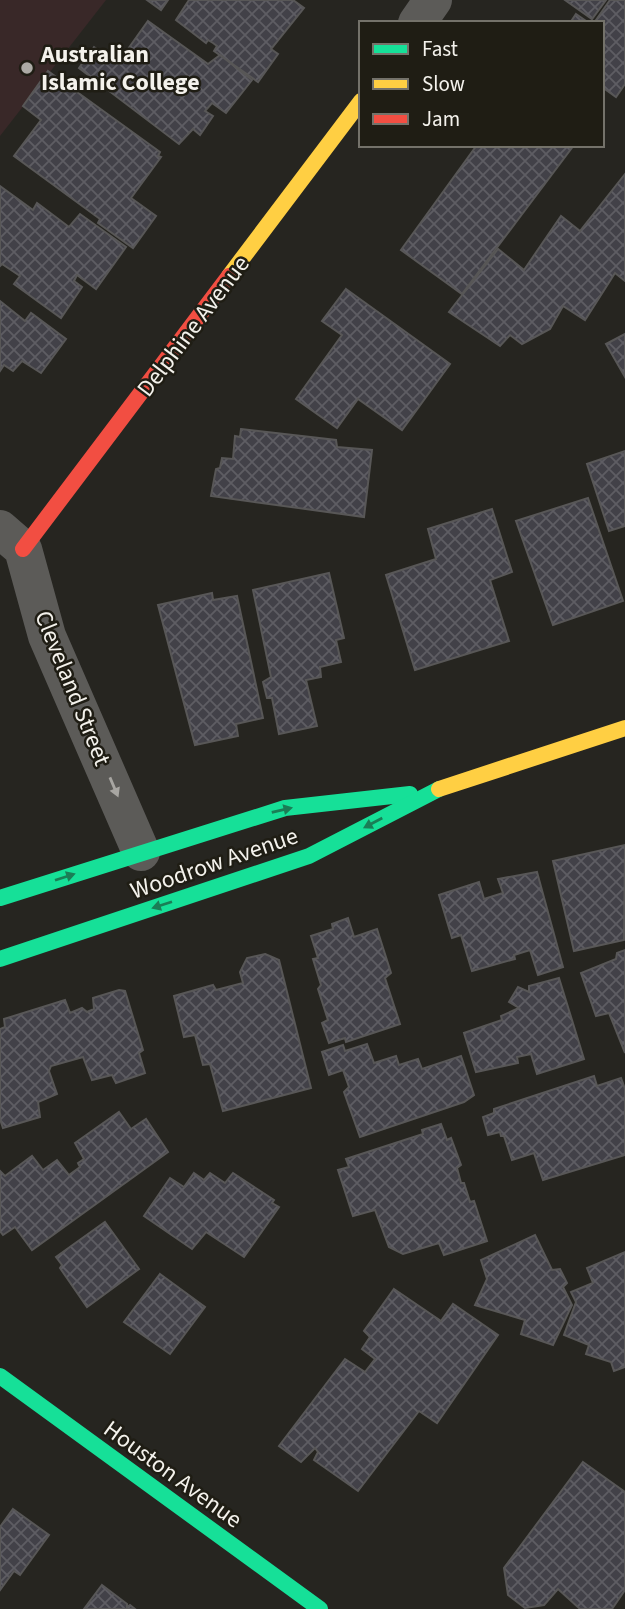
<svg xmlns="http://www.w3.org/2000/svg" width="625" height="1609" font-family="'Source Sans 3',sans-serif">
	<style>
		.education { fill: #392828 }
		.building { fill: url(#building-cross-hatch); stroke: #585757; stroke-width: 2 }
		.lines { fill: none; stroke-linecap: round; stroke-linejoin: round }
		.street { stroke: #5c5b58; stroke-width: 38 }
		.fast { stroke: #16e098; stroke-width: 16 }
		.slow { stroke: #ffcf43; stroke-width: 16 }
		.jam { stroke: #f24e42; stroke-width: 16 }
		.oneway { fill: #a8a6a2 }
		.oneway2 { fill: #1a7e56 }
		.poi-dot { fill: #acaaa5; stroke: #1f1d14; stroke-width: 2.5 }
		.labels { text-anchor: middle; stroke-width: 5; stroke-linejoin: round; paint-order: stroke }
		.poi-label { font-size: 24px; font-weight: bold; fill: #f4f2ec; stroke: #1f1d14; text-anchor: start }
		.street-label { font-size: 24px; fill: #f4f2ec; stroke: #1f1d14 }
	</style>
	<defs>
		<pattern id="building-cross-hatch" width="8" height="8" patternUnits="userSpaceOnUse" patternTransform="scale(1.75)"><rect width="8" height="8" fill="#424148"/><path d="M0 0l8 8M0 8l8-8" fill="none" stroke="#5e5d63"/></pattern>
	</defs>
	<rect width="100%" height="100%" fill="#262520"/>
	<!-- education -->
	<path class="education" d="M0,0H106L0,136Z"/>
	<!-- building -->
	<g class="building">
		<path d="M147,0H168L161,10Z"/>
		<path d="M293,0L304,8L271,49L278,54L258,82L214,51L217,46L213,43L208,40L206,43L176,20L189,0Z"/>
		<path d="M565,0H606L592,19Z"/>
		<path d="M610,0H625V84L616,97L602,87V23H594Z"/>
		<path d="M576,14L589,23H570Z"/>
		<path d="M148,21L208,64L220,55L252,80L226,113L212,103L205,111L213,116L200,135L193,129L179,144L79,68L94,47L118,63Z"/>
		<path d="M48,71L160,152L158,156L161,157L131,198L156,216L133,248L98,223L100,219L14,156L41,120L23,106Z"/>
		<path d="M477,145H574L462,294L401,250Z"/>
		<path d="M625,174V281L615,273L585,320L563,306L550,329L522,344L510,335L500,346L449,312L498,249L524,270L561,216L580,231Z"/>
		<path d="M0,186L33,210L37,203L69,227L80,214L126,247L96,289L77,275L74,281L82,287L61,318L14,284L20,276L2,264L0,266Z"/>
		<path d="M346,289L450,364L402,430L358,399L337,428L296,399L342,335L322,321Z"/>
		<path d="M0,301L25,321L31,313L66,339L41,373L22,361L13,371L4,365L0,371Z"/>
		<path d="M625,334V377L606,344Z"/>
		<path d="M241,429L336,440L337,447L372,450L364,517L211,496L216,469L220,468L222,458L233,459L235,436L240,437Z"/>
		<path d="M625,451V526L609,531L587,464Z"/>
		<path d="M588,498L623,601L553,625L516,521Z"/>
		<path d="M492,509L512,572L490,580L509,641L415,670L386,575L436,559L428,529Z"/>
		<path d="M329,573L344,638L336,640L341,662L320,667L321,677L306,680L317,726L279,734L272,698H267L263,682L271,677L253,590Z"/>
		<path d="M212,593L213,600L237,596L263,718L236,724L238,736L195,745L158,605Z"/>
		<path d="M625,845L624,940L574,951L553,861Z"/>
		<path d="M537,872L563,967L538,975L530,950L514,955L515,959L511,960L472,971L461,935L452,938L439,895L479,882L484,899L503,893L498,879Z"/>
		<path d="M348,918L354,937L377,929L391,973L385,978L400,1024L346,1042L345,1038L329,1043L322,1023L328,1020L318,989L321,985L313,959L318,958L311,936L333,929L332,924Z"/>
		<path d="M625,950V1053L609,1013L596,1016L581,973L616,959L617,953Z"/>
		<path d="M265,954L279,960L311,1088L223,1111L210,1064L203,1065L195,1035L184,1037L174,996L213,985L216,990L243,983L240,972L247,958Z"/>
		<path d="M559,978L584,1059L537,1074L531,1054L517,1057L518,1063L476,1072L464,1033L502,1020L501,1016L519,1008L509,1002L518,987L529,992V986Z"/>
		<path d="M119,990L125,991L143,1050L139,1053L145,1073L116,1083L112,1075L92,1080L83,1057L51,1066L49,1071L57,1094L38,1102L40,1117L3,1128L0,1119V1029L5,1027L4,1019L65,1000L70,1013L82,1008L87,1012L94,1009L93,998Z"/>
		<path d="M367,1044L374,1063L396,1056L399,1065L418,1059L422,1069L461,1056L474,1095L464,1102L360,1137L344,1092L349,1087L343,1070L329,1075L322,1052L343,1045L345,1051Z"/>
		<path d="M594,1076L597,1086L621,1078L625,1089V1155L543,1180L534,1153L512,1160L504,1136H501L500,1132L488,1135L483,1117L494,1113V1109Z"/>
		<path d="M119,1112L131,1129L146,1119L168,1152L32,1250L15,1227L3,1235L0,1231V1171L5,1176L32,1156L43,1170L57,1160L69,1175L80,1167L78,1163L84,1159L75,1143Z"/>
		<path d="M441,1124L447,1140L451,1138L461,1165L457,1168L461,1183H464L470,1202L474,1201L487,1241L444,1255L439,1243L403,1254L389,1247L375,1210L353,1216L338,1170L349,1167L346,1159L423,1134L422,1130Z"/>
		<path d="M194,1173L204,1180L210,1173L225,1183L233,1173L274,1200L272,1203L279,1207L244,1257L206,1232L192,1249L144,1216L170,1178L184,1187Z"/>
		<path d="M105,1222L139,1269L87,1307L60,1268L62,1265L56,1257Z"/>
		<path d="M535,1235L552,1270L560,1269L567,1283L563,1287L572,1305L553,1345L521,1334L525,1320L475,1305L487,1279L481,1260Z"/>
		<path d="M625,1252V1367L614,1371L611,1362L586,1354L589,1345L564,1335L576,1302L571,1292L593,1283L587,1268Z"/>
		<path d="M160,1274L205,1307L170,1354L124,1322Z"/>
		<path d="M394,1289L441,1321L453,1304L498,1335L437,1423L419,1411L358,1491L314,1460L318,1452L315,1448L301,1462L279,1446L345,1359L365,1372L375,1359L362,1349L370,1337L364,1331Z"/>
		<path d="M583,1462L625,1492V1590L612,1609H580L558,1589L544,1605L525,1608L508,1595L504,1568Z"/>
		<path d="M13,1509L49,1535L20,1575L14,1571L0,1590V1527Z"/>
		<path d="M102,1585L127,1604V1607L130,1605L135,1609H84Z"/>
	</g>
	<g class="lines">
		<!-- street -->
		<g class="street">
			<path d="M417,23L433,0"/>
			<path d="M0,529L23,549L47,636L141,852"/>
		</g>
		<!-- fast -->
		<g class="fast">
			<path d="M0,898L285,808L410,794"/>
			<path d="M0,959L309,856L439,789"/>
			<path d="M0,1376L320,1609"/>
		</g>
		<!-- slow -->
		<g class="slow">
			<path d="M229,276L361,101"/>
			<path d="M439,789L625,728"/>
		</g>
		<!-- jam -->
		<path class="jam" d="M23,549L229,276"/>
	</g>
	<!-- one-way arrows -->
	<defs><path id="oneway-solid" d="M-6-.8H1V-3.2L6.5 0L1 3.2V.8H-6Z" transform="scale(1.75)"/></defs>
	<use class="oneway" href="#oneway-solid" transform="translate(114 787) rotate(67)"/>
	<g class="oneway2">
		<use href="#oneway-solid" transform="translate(282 810) rotate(-13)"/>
		<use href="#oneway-solid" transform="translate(373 823) rotate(152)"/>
		<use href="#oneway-solid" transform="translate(65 877) rotate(-18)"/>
		<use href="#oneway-solid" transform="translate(162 905) rotate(162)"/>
	</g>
	<!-- markers -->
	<circle class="poi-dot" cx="27" cy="68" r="7"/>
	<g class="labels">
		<!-- poi labels -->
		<g class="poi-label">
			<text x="41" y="62">Australian<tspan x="41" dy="28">Islamic College</tspan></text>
		</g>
		<!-- street labels -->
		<g class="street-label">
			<text transform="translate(193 326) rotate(-53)" y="8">Delphine Avenue</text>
			<text transform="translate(73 688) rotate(68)" y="8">Cleveland Street</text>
			<text transform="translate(214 863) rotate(-19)" y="8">Woodrow Avenue</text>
			<text transform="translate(173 1474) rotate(36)" y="8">Houston Avenue</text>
		</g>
	</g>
	<!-- legend -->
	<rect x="359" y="21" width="245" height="126" fill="#1f1d14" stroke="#74726a" stroke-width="2"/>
	<rect x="373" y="44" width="35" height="10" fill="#16e098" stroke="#74726a" stroke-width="2"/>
	<text x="422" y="56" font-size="21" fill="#f4f2ec">Fast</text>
	<rect x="373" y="79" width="35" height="10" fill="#ffcf43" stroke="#74726a" stroke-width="2"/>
	<text x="422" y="91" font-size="21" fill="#f4f2ec">Slow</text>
	<rect x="373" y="114" width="35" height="10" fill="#f24e42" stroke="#74726a" stroke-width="2"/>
	<text x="422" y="126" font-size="21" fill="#f4f2ec">Jam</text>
</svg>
